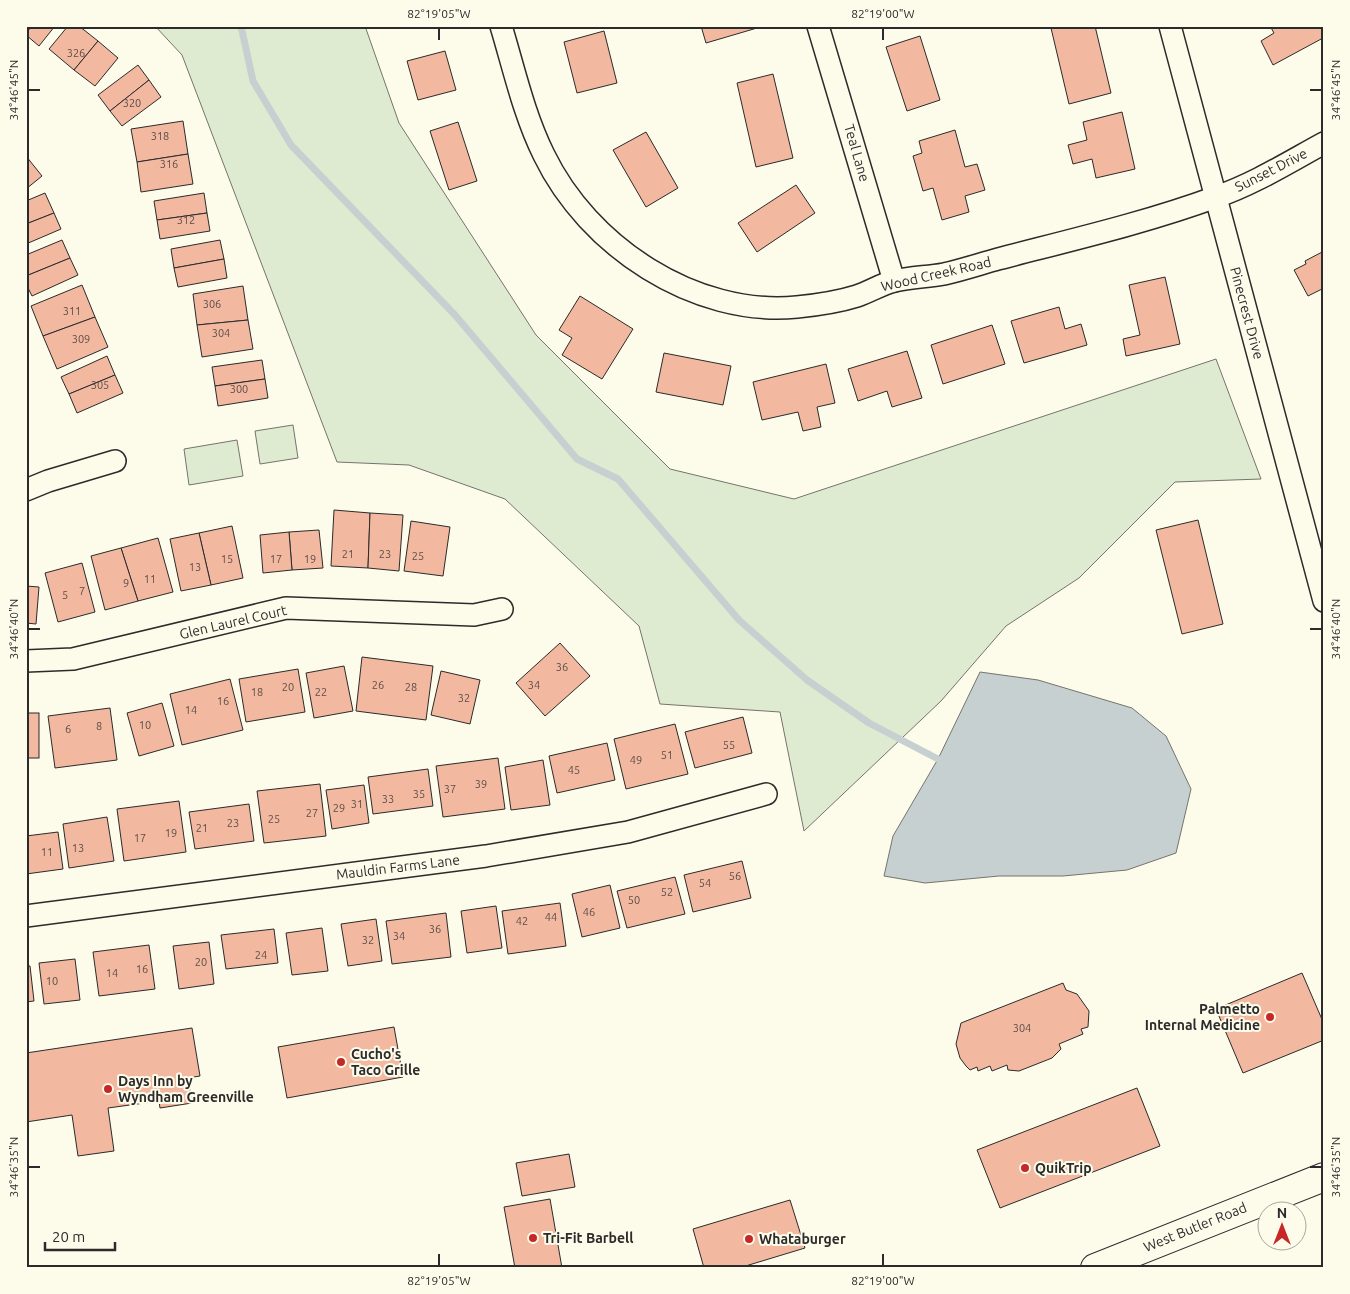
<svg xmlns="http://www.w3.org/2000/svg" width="1350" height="1294" font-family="Ubuntu,sans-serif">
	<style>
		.green { fill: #deebd1; stroke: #74746e }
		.water { fill: #c7d0d0; stroke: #74746e }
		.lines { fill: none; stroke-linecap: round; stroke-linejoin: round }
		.stream { stroke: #c7d0d0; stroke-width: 7 }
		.building { fill: #f2b8a0; stroke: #2b2b2b }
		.street-casing { stroke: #2b2b2b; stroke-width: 24 }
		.primary-casing { stroke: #2b2b2b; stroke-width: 30 }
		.street { stroke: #fdfbea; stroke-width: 21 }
		.primary { stroke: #fdfbea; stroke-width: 28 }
		.ticks { fill: none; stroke: #2b2b2b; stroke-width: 2 }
		.poi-dot { fill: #c62828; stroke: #fdfbea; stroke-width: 2 }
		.labels { text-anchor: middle; stroke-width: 4; stroke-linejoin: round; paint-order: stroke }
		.number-label { font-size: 11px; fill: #5d4e48 }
		.street-label { font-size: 14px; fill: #2b2b2b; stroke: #fdfbea }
		.poi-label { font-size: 14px; font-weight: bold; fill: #2b2b2b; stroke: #fdfbea; text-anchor: start }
		.neatline { fill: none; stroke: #2b2b2b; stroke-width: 2 }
		.ticks-label { font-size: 12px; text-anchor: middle; fill: #2b2b2b }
	</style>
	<rect width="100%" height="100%" fill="#fdfbea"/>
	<!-- green -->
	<g class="green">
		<path d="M155,26H365L399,123L536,335L670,469L794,499L1216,359L1261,479L1175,482L1079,578L1006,626L941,701L804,831L780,712L660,704L639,626L505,499L409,465L337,462L182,55Z"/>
		<path d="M293,425L298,458L260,464L255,431Z"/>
		<path d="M237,440L243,476L189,485L184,449Z"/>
	</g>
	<!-- water -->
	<path class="water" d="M980,672L1038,680L1132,708L1166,736L1191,789L1176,853L1127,870L1063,876H999L925,883L884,876L893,836L938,759Z"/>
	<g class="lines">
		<!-- stream -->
		<path class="stream" d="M241,26L253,81L291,145L455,315L577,459L618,479L739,620L807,680L869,723L938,759"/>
	</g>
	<!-- building -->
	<g class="building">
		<path d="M31,26H55L39,46L26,35Z"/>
		<path d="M68,26H79L98,41L74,70L49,49Z"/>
		<path d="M701,26H757V28L706,43Z"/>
		<path d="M1057,26H1095L1111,93L1069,104L1051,28Z"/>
		<path d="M1270,26H1324V40L1323,38L1273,65L1261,41L1274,33Z"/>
		<path d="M604,31L617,83L577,93L564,42Z"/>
		<path d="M920,36L940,100L907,111L886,47Z"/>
		<path d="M98,41L118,58L95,86L74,70Z"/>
		<path d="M445,51L456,90L418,100L407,61Z"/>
		<path d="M138,65L149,80L110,111L98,95Z"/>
		<path d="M773,74L793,158L756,167L737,83Z"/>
		<path d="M149,80L161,97L122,126L110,111Z"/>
		<path d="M1122,112L1135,169L1096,178L1092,159L1073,164L1068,145L1087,140L1083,122Z"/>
		<path d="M183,121L188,154L137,162L131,129Z"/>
		<path d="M458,122L477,181L449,190L430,131Z"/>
		<path d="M955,130L965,167L977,164L985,190L965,196L969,212L942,220L933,188L923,191L913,156L922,153L919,141Z"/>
		<path d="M646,132L678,188L646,207L613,150Z"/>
		<path d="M188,154L193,184L141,192L137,162Z"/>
		<path d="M26,156L42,176L26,189Z"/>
		<path d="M796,185L815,213L757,252L738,223Z"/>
		<path d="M45,193L54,213L26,224V201Z"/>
		<path d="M204,193L207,213L157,220L154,201Z"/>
		<path d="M54,213L61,229L26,244V224Z"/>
		<path d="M207,213L210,231L160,239L157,220Z"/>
		<path d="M62,240L70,258L26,276V255Z"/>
		<path d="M220,240L224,259L174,268L171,249Z"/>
		<path d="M1324,251V288L1308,296L1294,270L1306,264L1305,261Z"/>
		<path d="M70,258L78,275L32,296L26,284V276Z"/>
		<path d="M224,259L227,278L178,287L174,268Z"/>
		<path d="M1165,277L1180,344L1126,356L1123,339L1140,335L1129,285Z"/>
		<path d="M82,285L95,317L43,336L31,306Z"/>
		<path d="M243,286L248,320L197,325L193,294Z"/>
		<path d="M580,296L633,329L602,379L562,355L572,338L559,330Z"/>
		<path d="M1059,307L1065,329L1081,324L1087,345L1024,363L1011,321Z"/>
		<path d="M95,317L108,347L57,369L43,336Z"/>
		<path d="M248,320L253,349L202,357L197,325Z"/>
		<path d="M992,325L1005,364L943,384L931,345Z"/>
		<path d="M907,351L922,398L892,407L887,391L858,401L848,369Z"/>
		<path d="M664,353L731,366L723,405L656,392Z"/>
		<path d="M107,356L115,375L69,394L61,377Z"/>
		<path d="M262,360L265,379L215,386L212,367Z"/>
		<path d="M826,364L835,403L817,407L821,427L803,431L798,412L762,420L753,382Z"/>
		<path d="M115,375L123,393L77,413L69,394Z"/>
		<path d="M265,379L268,398L218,406L215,386Z"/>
		<path d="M334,510L370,513L368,568L331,566Z"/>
		<path d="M370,513L403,515L399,571L368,568Z"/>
		<path d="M1198,520L1223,624L1182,634L1156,530Z"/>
		<path d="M411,521L450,527L443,576L404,571Z"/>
		<path d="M232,526L243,578L211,585L199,533Z"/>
		<path d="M319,530L323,568L292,570L289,532Z"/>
		<path d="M289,532L292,570L263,573L260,535Z"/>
		<path d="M199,533L211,585L181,591L170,539Z"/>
		<path d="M158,538L173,592L138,601L121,548Z"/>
		<path d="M121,548L138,601L105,610L91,556Z"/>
		<path d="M82,563L95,612L58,622L45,573Z"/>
		<path d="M26,586L39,587L36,624L26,623Z"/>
		<path d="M560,643L590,676L545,716L516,683Z"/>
		<path d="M362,657L433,666L426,720L356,711Z"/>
		<path d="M344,666L353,711L314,718L306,673Z"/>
		<path d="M298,669L305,712L246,722L239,679Z"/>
		<path d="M441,671L480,680L470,724L431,715Z"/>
		<path d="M230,679L243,730L182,745L170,694Z"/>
		<path d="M162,703L174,746L139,756L127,713Z"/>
		<path d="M110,708L117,760L55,768L48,716Z"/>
		<rect x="26" y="713" width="13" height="45"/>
		<path d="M743,717L752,753L695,768L685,732Z"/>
		<path d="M675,724L688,774L626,789L614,739Z"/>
		<path d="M607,743L615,780L557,793L549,756Z"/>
		<path d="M498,758L505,809L443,817L436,766Z"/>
		<path d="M543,760L550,805L511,810L505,767Z"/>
		<path d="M428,769L433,806L373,814L368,777Z"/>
		<path d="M320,784L326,836L264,843L257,791Z"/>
		<path d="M364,785L369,823L332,829L326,790Z"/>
		<path d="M179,801L186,852L124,861L117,809Z"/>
		<path d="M249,804L254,841L195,849L189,812Z"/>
		<path d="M107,817L114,861L69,868L63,824Z"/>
		<path d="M58,832L63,869L26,874V836Z"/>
		<path d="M742,861L751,898L693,912L684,875Z"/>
		<path d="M675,877L685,914L627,928L617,891Z"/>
		<path d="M610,885L620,928L582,937L572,894Z"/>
		<path d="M560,903L566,946L508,954L502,911Z"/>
		<path d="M496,906L502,948L467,953L461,911Z"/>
		<path d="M446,913L451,957L392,964L386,921Z"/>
		<path d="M376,919L382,961L348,966L341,924Z"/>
		<path d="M322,928L328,971L292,975L286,933Z"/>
		<path d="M274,929L278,963L226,969L221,935Z"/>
		<path d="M209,942L214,984L179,989L173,946Z"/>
		<path d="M149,945L155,989L99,996L93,952Z"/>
		<path d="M75,959L80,1000L44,1004L39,963Z"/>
		<path d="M26,966H30L34,1001L26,1002Z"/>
		<path d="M1302,973L1324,1024V1040L1243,1073L1216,1009Z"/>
		<path d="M1063,983L1066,990L1077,994L1089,1011L1088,1027L1081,1029L1083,1034L1059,1044L1061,1049L1052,1058L1019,1071L1008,1070L1007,1065L992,1071L990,1066L978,1071L977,1067L970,1070L966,1066L960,1058L956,1044L961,1023Z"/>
		<path d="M394,1027L403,1077L287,1098L278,1047Z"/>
		<path d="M192,1028L200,1076L188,1078L192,1103L160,1108L159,1101L108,1108L114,1151L78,1156L72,1115L26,1122V1053Z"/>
		<path d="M1137,1088L1160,1146L1000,1208L977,1150Z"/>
		<path d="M569,1154L575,1187L522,1196L516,1163Z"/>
		<path d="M550,1199L562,1268H515L504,1207Z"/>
		<path d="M790,1200L805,1248L739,1268H704L693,1229Z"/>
	</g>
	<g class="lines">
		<defs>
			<g id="street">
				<path d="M501,26C514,69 524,115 544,155C588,246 694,317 797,307C817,305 838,302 857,296C869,292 882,284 894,281C911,277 928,277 944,274C962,270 980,264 998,259C1071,240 1145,223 1216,197C1254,184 1289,162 1324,143"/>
				<path d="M818,26L894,281"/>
				<path d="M1170,26L1324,601"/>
				<path d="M26,490L48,481L115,461"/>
				<path d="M26,661L73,659L286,608L474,615L502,609"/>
				<path d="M26,916L486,856L628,832L766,794"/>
			</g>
			<path id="primary" d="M1095,1268L1324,1177"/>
		</defs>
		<!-- street casing -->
		<use href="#street" class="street-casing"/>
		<!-- primary casing -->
		<use href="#primary" class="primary-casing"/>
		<!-- street -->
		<use href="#street" class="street"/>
		<!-- primary -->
		<use href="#primary" class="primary"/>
	</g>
	<!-- ticks -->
	<path class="ticks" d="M439,28V40M883,28V40M28,90H40M1310,90H1322M28,629H40M1310,629H1322M28,1167H40M1310,1167H1322M439,1254V1266M883,1254V1266"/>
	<!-- markers -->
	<g class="poi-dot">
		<circle cx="1270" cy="1017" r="5"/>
		<circle cx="341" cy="1062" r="5"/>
		<circle cx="108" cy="1089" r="5"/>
		<circle cx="1025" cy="1168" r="5"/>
		<circle cx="533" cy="1238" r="5"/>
		<circle cx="749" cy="1239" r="5"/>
	</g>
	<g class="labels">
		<!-- number labels -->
		<g class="number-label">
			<text x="76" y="57">326</text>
			<text x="132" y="107">320</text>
			<text x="160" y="140">318</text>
			<text x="169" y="168">316</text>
			<text x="186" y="224">312</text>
			<text x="212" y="308">306</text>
			<text x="72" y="315">311</text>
			<text x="221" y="337">304</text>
			<text x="81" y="343">309</text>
			<text x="100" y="389">305</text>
			<text x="239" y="393">300</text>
			<text x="348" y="558">21</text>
			<text x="385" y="558">23</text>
			<text x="418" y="560">25</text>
			<text x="227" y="563">15</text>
			<text x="276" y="563">17</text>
			<text x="310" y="563">19</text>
			<text x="195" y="571">13</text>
			<text x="150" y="583">11</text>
			<text x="126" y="587">9</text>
			<text x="82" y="595">7</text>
			<text x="65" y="599">5</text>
			<text x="562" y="671">36</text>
			<text x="378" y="689">26</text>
			<text x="534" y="689">34</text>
			<text x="288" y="691">20</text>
			<text x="411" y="691">28</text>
			<text x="257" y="696">18</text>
			<text x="321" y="696">22</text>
			<text x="464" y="702">32</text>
			<text x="223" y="705">16</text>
			<text x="191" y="714">14</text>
			<text x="145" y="729">10</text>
			<text x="99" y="730">8</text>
			<text x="68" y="733">6</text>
			<text x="729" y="749">55</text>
			<text x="667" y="759">51</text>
			<text x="636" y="764">49</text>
			<text x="574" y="774">45</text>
			<text x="481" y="788">39</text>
			<text x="450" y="793">37</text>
			<text x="419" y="798">35</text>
			<text x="388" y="803">33</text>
			<text x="357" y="808">31</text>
			<text x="339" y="812">29</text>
			<text x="312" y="817">27</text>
			<text x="274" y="823">25</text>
			<text x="233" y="827">23</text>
			<text x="202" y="832">21</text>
			<text x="171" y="837">19</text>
			<text x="140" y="842">17</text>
			<text x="78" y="852">13</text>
			<text x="47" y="856">11</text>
			<text x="735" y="880">56</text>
			<text x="705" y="887">54</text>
			<text x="667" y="896">52</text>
			<text x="634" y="904">50</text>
			<text x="589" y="916">46</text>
			<text x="551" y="921">44</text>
			<text x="522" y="925">42</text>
			<text x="435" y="933">36</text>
			<text x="399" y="940">34</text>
			<text x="368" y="944">32</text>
			<text x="261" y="959">24</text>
			<text x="201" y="966">20</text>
			<text x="142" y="973">16</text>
			<text x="112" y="977">14</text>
			<text x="52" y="985">10</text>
			<text x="1022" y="1032">304</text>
		</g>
		<!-- street labels -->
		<g class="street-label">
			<text transform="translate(857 153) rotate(74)" y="5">Teal Lane</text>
			<text transform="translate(1271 170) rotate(-27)" y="5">Sunset Drive</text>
			<text transform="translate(936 274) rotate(-13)" y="5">Wood Creek Road</text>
			<text transform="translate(1247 313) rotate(75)" y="5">Pinecrest Drive</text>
			<text transform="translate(233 622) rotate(-13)" y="5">Glen Laurel Court</text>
			<text transform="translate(398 867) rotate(-7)" y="5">Mauldin Farms Lane</text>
			<text transform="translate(1195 1227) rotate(-22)" y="5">West Butler Road</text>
		</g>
		<!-- poi labels -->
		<g class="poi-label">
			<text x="1260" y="1014" text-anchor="end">Palmetto<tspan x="1260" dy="16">Internal Medicine</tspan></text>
			<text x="351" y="1059">Cucho's<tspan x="351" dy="16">Taco Grille</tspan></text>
			<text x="118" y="1086">Days Inn by<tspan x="118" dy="16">Wyndham Greenville</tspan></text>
			<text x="1035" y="1173">QuikTrip</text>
			<text x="543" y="1243">Tri-Fit Barbell</text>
			<text x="759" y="1244">Whataburger</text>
		</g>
	</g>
	<!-- border -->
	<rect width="1350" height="1294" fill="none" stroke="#fdfbea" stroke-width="55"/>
	<!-- north arrow -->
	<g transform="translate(1282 1226)"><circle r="24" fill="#fdfbea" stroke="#a9a89e"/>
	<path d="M0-4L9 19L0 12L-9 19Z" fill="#c62828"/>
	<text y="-8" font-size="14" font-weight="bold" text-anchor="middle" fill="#2b2b2b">N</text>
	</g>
	<!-- scale -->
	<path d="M45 1242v8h70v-8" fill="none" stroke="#2b2b2b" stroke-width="2.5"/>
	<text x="52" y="1242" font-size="15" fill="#2b2b2b" stroke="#fdfbea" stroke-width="4" paint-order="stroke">20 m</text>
	<rect x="28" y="28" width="1294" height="1238" class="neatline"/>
	<g class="ticks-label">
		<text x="439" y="18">82°19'05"W</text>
		<text x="883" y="18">82°19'00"W</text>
		<text transform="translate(14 90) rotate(-90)" y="4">34°46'45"N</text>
		<text transform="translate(1336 90) rotate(-90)" y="4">34°46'45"N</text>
		<text transform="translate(14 629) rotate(-90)" y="4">34°46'40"N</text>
		<text transform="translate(1336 629) rotate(-90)" y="4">34°46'40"N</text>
		<text transform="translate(14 1167) rotate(-90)" y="4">34°46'35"N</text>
		<text transform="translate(1336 1167) rotate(-90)" y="4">34°46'35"N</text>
		<text x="439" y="1285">82°19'05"W</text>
		<text x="883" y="1285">82°19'00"W</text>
	</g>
</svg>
